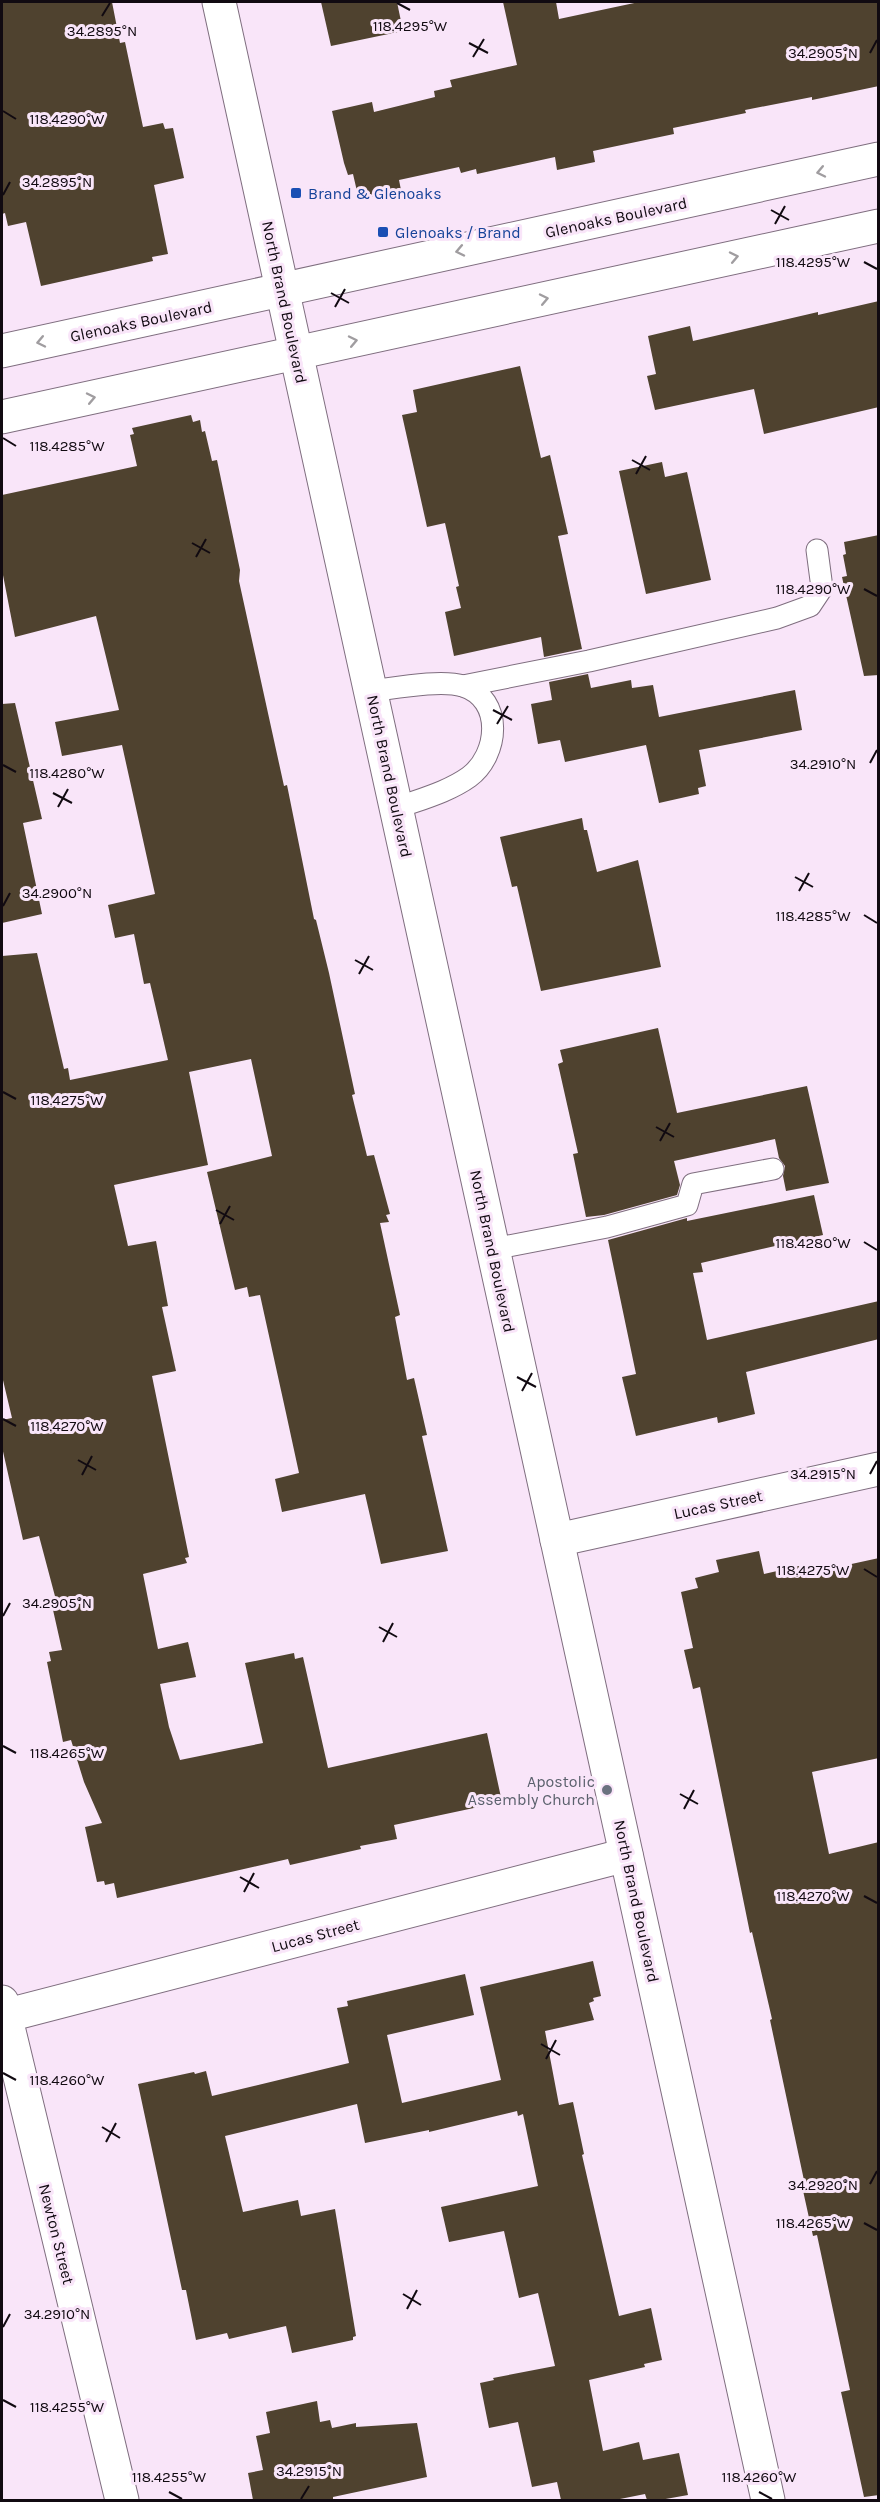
<svg xmlns="http://www.w3.org/2000/svg" width="880" height="2502" font-family="Karla,sans-serif">
	<style>
		.building { fill: #4f422f }
		.lines { fill: none; stroke-linecap: round; stroke-linejoin: round }
		.lane-casing { stroke: #7f6e7f; stroke-width: 23 }
		.street-casing { stroke: #7f6e7f; stroke-width: 35 }
		.secondary-casing { stroke: #7f6e7f; stroke-width: 35 }
		.lane { stroke: #fff; stroke-width: 21 }
		.street { stroke: #fff; stroke-width: 33 }
		.secondary { stroke: #fff; stroke-width: 33 }
		.oneway { stroke: #a09da0 }
		.ticks { fill: none; stroke: #110a11; stroke-width: 2 }
		.transit-dot { fill: #1a4fb4; stroke: #f9e5f9; stroke-width: 2 }
		.worship-dot { fill: #6b7280; stroke: #f9e5f9; stroke-width: 2 }
		.labels { text-anchor: middle; stroke-width: 6; stroke-linejoin: round; paint-order: stroke }
		.transit-label { font-size: 16px; fill: #164399; stroke: #f9e5f9; text-anchor: start }
		.street-label { font-size: 16px; fill: #110a11; stroke: #f9e5f9 }
		.worship-label { font-size: 16px; fill: #5b616d; stroke: #f9e5f9; text-anchor: end }
		.ticks-label { font-size: 15px; text-anchor: middle; fill: #110a11; stroke: #f9e5f9; stroke-width: 6; stroke-linejoin: round; paint-order: stroke }
	</style>
	<rect width="100%" height="100%" fill="#f9e5f9"/>
	<!-- building -->
	<g class="building">
		<path d="M2,2H112L120,43L125,42L143,127L163,123L165,129L173,128L184,178L154,185L168,254L152,257L153,261L41,286L26,222L8,226L5,213L2,214Z"/>
		<path d="M321,2H397L403,31L331,46Z"/>
		<path d="M503,2H556L559,19L639,2H879V86L812,100V97L745,110L746,113L673,128L674,134L593,151L595,162L557,170L555,157L477,174L476,169L461,173L459,167L399,180L401,190L359,200L353,174L348,175L344,163L332,111L372,102L374,112L435,97L434,91L452,87L450,80L517,65Z"/>
		<path d="M879,301V407L764,434L754,389L655,410L647,376L656,374L648,336L690,326L693,341L818,312V315Z"/>
		<path d="M520,366L541,458L550,455L568,534L558,536L582,649L544,657L541,637L454,656L445,612L461,608L456,587L459,586L445,523L427,527L402,415L417,412L413,390Z"/>
		<path d="M191,415L193,422L200,420L202,432L205,431L212,461L217,460L240,570L239,581L284,786L287,785L314,919L316,920L329,973L355,1094L352,1095L367,1156L374,1155L390,1214L386,1215L389,1222L380,1223L400,1315L395,1317L407,1380L414,1378L427,1435L422,1436L448,1551L381,1564L365,1494L282,1512L275,1479L299,1473L286,1413L260,1295L249,1297L247,1287L235,1290L207,1172L272,1156L251,1059L189,1072L208,1165L114,1185L128,1246L156,1241L168,1306L162,1307L176,1371L152,1376L189,1557L185,1558L187,1563L143,1574L158,1649L188,1642L196,1677L160,1684L169,1727L180,1760L263,1743L245,1663L294,1653L295,1659L303,1657L328,1768L487,1733L502,1802L394,1825L397,1839L360,1846L361,1849L290,1865L288,1859L117,1898L114,1883L105,1885L104,1881L97,1882L85,1827L102,1823L84,1782L71,1740L63,1742L47,1662L51,1661L49,1652L62,1650L51,1601L56,1600L39,1536L23,1540L2,1447V1420L12,1418L2,1376V956L37,953L64,1069L68,1068L70,1080L168,1060L150,983L144,984L134,934L115,938L108,905L155,894L122,745L62,756L55,722L119,710L96,616L15,637L2,570V495L137,466L130,435L134,434L132,428Z"/>
		<path d="M662,462L665,477L687,472L711,580L646,594L619,471Z"/>
		<path d="M879,535V675L864,676L842,577L847,576L843,555L846,554L844,542Z"/>
		<path d="M588,674L591,688L631,680L632,688L653,685L659,717L795,690L802,730L699,750L706,786L698,788L699,794L659,803L646,745L565,762L560,740L538,744L531,704L552,700L549,682Z"/>
		<path d="M15,703L42,819L23,823L42,914L2,923V704Z"/>
		<path d="M582,818L584,830H587L597,872L638,860L661,967L541,991L517,886L512,887L500,837Z"/>
		<path d="M658,1028L677,1113L807,1086L829,1183L786,1191L783,1176L785,1166L779,1158L775,1139L674,1161L680,1185L677,1195L604,1215L586,1217L573,1154L578,1153L558,1064L563,1062L560,1050Z"/>
		<path d="M814,1195L823,1235L701,1263L703,1272L693,1273L707,1340L879,1301V1339L746,1372L755,1414L718,1423L717,1417L636,1436L622,1377L636,1374L608,1240L687,1218V1221Z"/>
		<path d="M759,1551L764,1574L799,1566L801,1575L879,1558V1758L812,1772L829,1854L879,1842V2495L864,2497L841,2392L850,2390L817,2235L813,2236L802,2186L805,2185L770,2020L772,2019L752,1932L750,1933L700,1687L693,1689L684,1650L693,1648L681,1592L698,1588L695,1578L719,1572L716,1560Z"/>
		<path d="M593,1961L601,1996L593,1998L594,2001L589,2003L594,2020L545,2031L559,2105L573,2102L584,2154L582,2155L619,2316L651,2308L662,2360L644,2364L645,2367L589,2380L603,2451L639,2442L643,2460L679,2453L688,2495L660,2500H647L645,2494L615,2500H561L557,2482L532,2487L518,2422L489,2428L480,2383L494,2380L493,2378L555,2366L538,2293L519,2298L504,2231L449,2242L441,2207L538,2186L523,2114L518,2116L517,2111L429,2132V2130L365,2143L357,2104L225,2136L243,2212L298,2200L301,2216L335,2209L356,2336L353,2337V2340L292,2353L286,2326L229,2339L227,2333L196,2340L186,2290H182L138,2084L194,2072L195,2074L206,2071L212,2096L349,2063L337,2008L348,2006L347,2001L465,1974L474,2015L387,2035L402,2103L501,2080L480,1987Z"/>
		<path d="M317,2401L320,2422L330,2420L332,2428L356,2423V2427L417,2423L427,2477L333,2497V2500H253L248,2473L263,2470L256,2436L270,2433L266,2412Z"/>
	</g>
	<g class="lines">
		<defs>
			<g id="lane">
				<path d="M463,686L589,661L777,618L810,606L822,588L817,550"/>
				<path d="M371,691C395,688 441,679 463,686C504,699 499,755 469,777C448,792 421,799 397,808"/>
				<path d="M493,1249L607,1227L687,1205L693,1184L773,1169"/>
			</g>
			<g id="street">
				<path d="M219,2L768,2500"/>
				<path d="M557,1540L878,1469"/>
				<path d="M2,2002L122,2500"/>
				<path d="M4,2016L626,1855"/>
			</g>
			<g id="secondary">
				<path d="M2,351L878,159"/>
				<path d="M2,417L878,226"/>
			</g>
		</defs>
		<!-- lane casing -->
		<use href="#lane" class="lane-casing"/>
		<!-- street casing -->
		<use href="#street" class="street-casing"/>
		<!-- secondary casing -->
		<use href="#secondary" class="secondary-casing"/>
		<!-- lane -->
		<use href="#lane" class="lane"/>
		<!-- street -->
		<use href="#street" class="street"/>
		<!-- secondary -->
		<use href="#secondary" class="secondary"/>
	</g>
	<!-- one-way arrows -->
	<defs><path id="oneway-chevron" d="M-2-3.5L2.5 0L-2 3.5" fill="none" stroke-width="1.6" stroke-linecap="round" stroke-linejoin="round" transform="scale(1.5)"/></defs>
	<g class="oneway">
		<use href="#oneway-chevron" transform="translate(821 172) rotate(168)"/>
		<use href="#oneway-chevron" transform="translate(460 251) rotate(168)"/>
		<use href="#oneway-chevron" transform="translate(734 257) rotate(-12)"/>
		<use href="#oneway-chevron" transform="translate(544 299) rotate(-12)"/>
		<use href="#oneway-chevron" transform="translate(353 341) rotate(-12)"/>
		<use href="#oneway-chevron" transform="translate(41 342) rotate(168)"/>
		<use href="#oneway-chevron" transform="translate(91 398) rotate(-12)"/>
	</g>
	<!-- ticks -->
	<path class="ticks" d="M397,3L410,10M102,16L110,3M469,43L488,53M870,53L877,40M473,57L484,39M3,111L16,119M3,195L10,182M771,210L789,220M775,224L785,206M864,262L877,269M331,293L349,303M335,307L345,289M3,438L16,446M632,460L650,470M636,474L646,456M192,543L210,553M196,557L206,539M864,589L877,596M493,710L512,720M497,724L508,706M870,763L877,750M3,765L16,772M53,793L72,803M58,807L68,789M795,877L813,887M799,891L809,873M3,906L10,893M864,915L877,923M355,960L373,970M359,974L369,956M3,1092L16,1099M656,1127L674,1137M660,1141L670,1123M216,1210L234,1220M220,1224L230,1206M864,1242L877,1250M517,1377L536,1387M522,1391L532,1373M3,1419L16,1426M78,1460L96,1470M870,1474L877,1461M82,1475L92,1456M864,1569L877,1577M3,1616L10,1603M379,1627L397,1637M383,1642L393,1623M3,1746L16,1753M680,1794L698,1804M684,1809L694,1790M240,1877L259,1888M244,1892L254,1873M864,1896L877,1903M541,2044L560,2055M546,2059L556,2040M3,2073L16,2080M102,2127L120,2138M106,2142L116,2123M870,2184L877,2171M864,2223L877,2230M403,2294L421,2305M407,2309L417,2290M3,2327L10,2314M3,2400L16,2407M169,2492L182,2499M759,2492L772,2499M301,2499L309,2486"/>
	<!-- markers -->
	<g class="transit-dot">
		<rect x="290" y="187" width="12" height="12" rx="3"/>
		<rect x="377" y="226" width="12" height="12" rx="3"/>
	</g>
	<circle class="worship-dot" cx="607" cy="1790" r="6"/>
	<g class="labels">
		<!-- transit labels -->
		<g class="transit-label">
			<text x="308" y="199">Brand &amp; Glenoaks</text>
			<text x="395" y="238">Glenoaks / Brand</text>
		</g>
		<!-- street labels -->
		<g class="street-label">
			<text transform="translate(616 217) rotate(-12)" y="6">Glenoaks Boulevard</text>
			<text transform="translate(285 302) rotate(78)" y="6">North Brand Boulevard</text>
			<text transform="translate(141 321) rotate(-12)" y="6">Glenoaks Boulevard</text>
			<text transform="translate(390 776) rotate(78)" y="6">North Brand Boulevard</text>
			<text transform="translate(493 1251) rotate(78)" y="6">North Brand Boulevard</text>
			<text transform="translate(718 1504) rotate(-12)" y="6">Lucas Street</text>
			<text transform="translate(637 1901) rotate(78)" y="6">North Brand Boulevard</text>
			<text transform="translate(315 1935) rotate(-15)" y="6">Lucas Street</text>
			<text transform="translate(57 2234) rotate(76)" y="6">Newton Street</text>
		</g>
		<!-- worship labels -->
		<g class="worship-label">
			<text x="595" y="1787">Apostolic<tspan x="595" dy="18">Assembly Church</tspan></text>
		</g>
	</g>
	<g class="ticks-label">
		<text x="410" y="31">118.4295°W</text>
		<text x="102" y="36">34.2895°N</text>
		<text x="823" y="58">34.2905°N</text>
		<text x="67" y="124">118.4290°W</text>
		<text x="57" y="187">34.2895°N</text>
		<text x="813" y="267">118.4295°W</text>
		<text x="67" y="451">118.4285°W</text>
		<text x="813" y="594">118.4290°W</text>
		<text x="823" y="769">34.2910°N</text>
		<text x="67" y="778">118.4280°W</text>
		<text x="57" y="898">34.2900°N</text>
		<text x="813" y="921">118.4285°W</text>
		<text x="67" y="1105">118.4275°W</text>
		<text x="813" y="1248">118.4280°W</text>
		<text x="67" y="1431">118.4270°W</text>
		<text x="823" y="1479">34.2915°N</text>
		<text x="813" y="1575">118.4275°W</text>
		<text x="57" y="1608">34.2905°N</text>
		<text x="67" y="1758">118.4265°W</text>
		<text x="813" y="1901">118.4270°W</text>
		<text x="67" y="2085">118.4260°W</text>
		<text x="823" y="2190">34.2920°N</text>
		<text x="813" y="2228">118.4265°W</text>
		<text x="57" y="2319">34.2910°N</text>
		<text x="67" y="2412">118.4255°W</text>
		<text x="309" y="2476">34.2915°N</text>
		<text x="169" y="2482">118.4255°W</text>
		<text x="759" y="2482">118.4260°W</text>
	</g>
	<!-- border -->
	<rect width="880" height="2502" fill="none" stroke="#110a11" stroke-width="6"/>
</svg>
